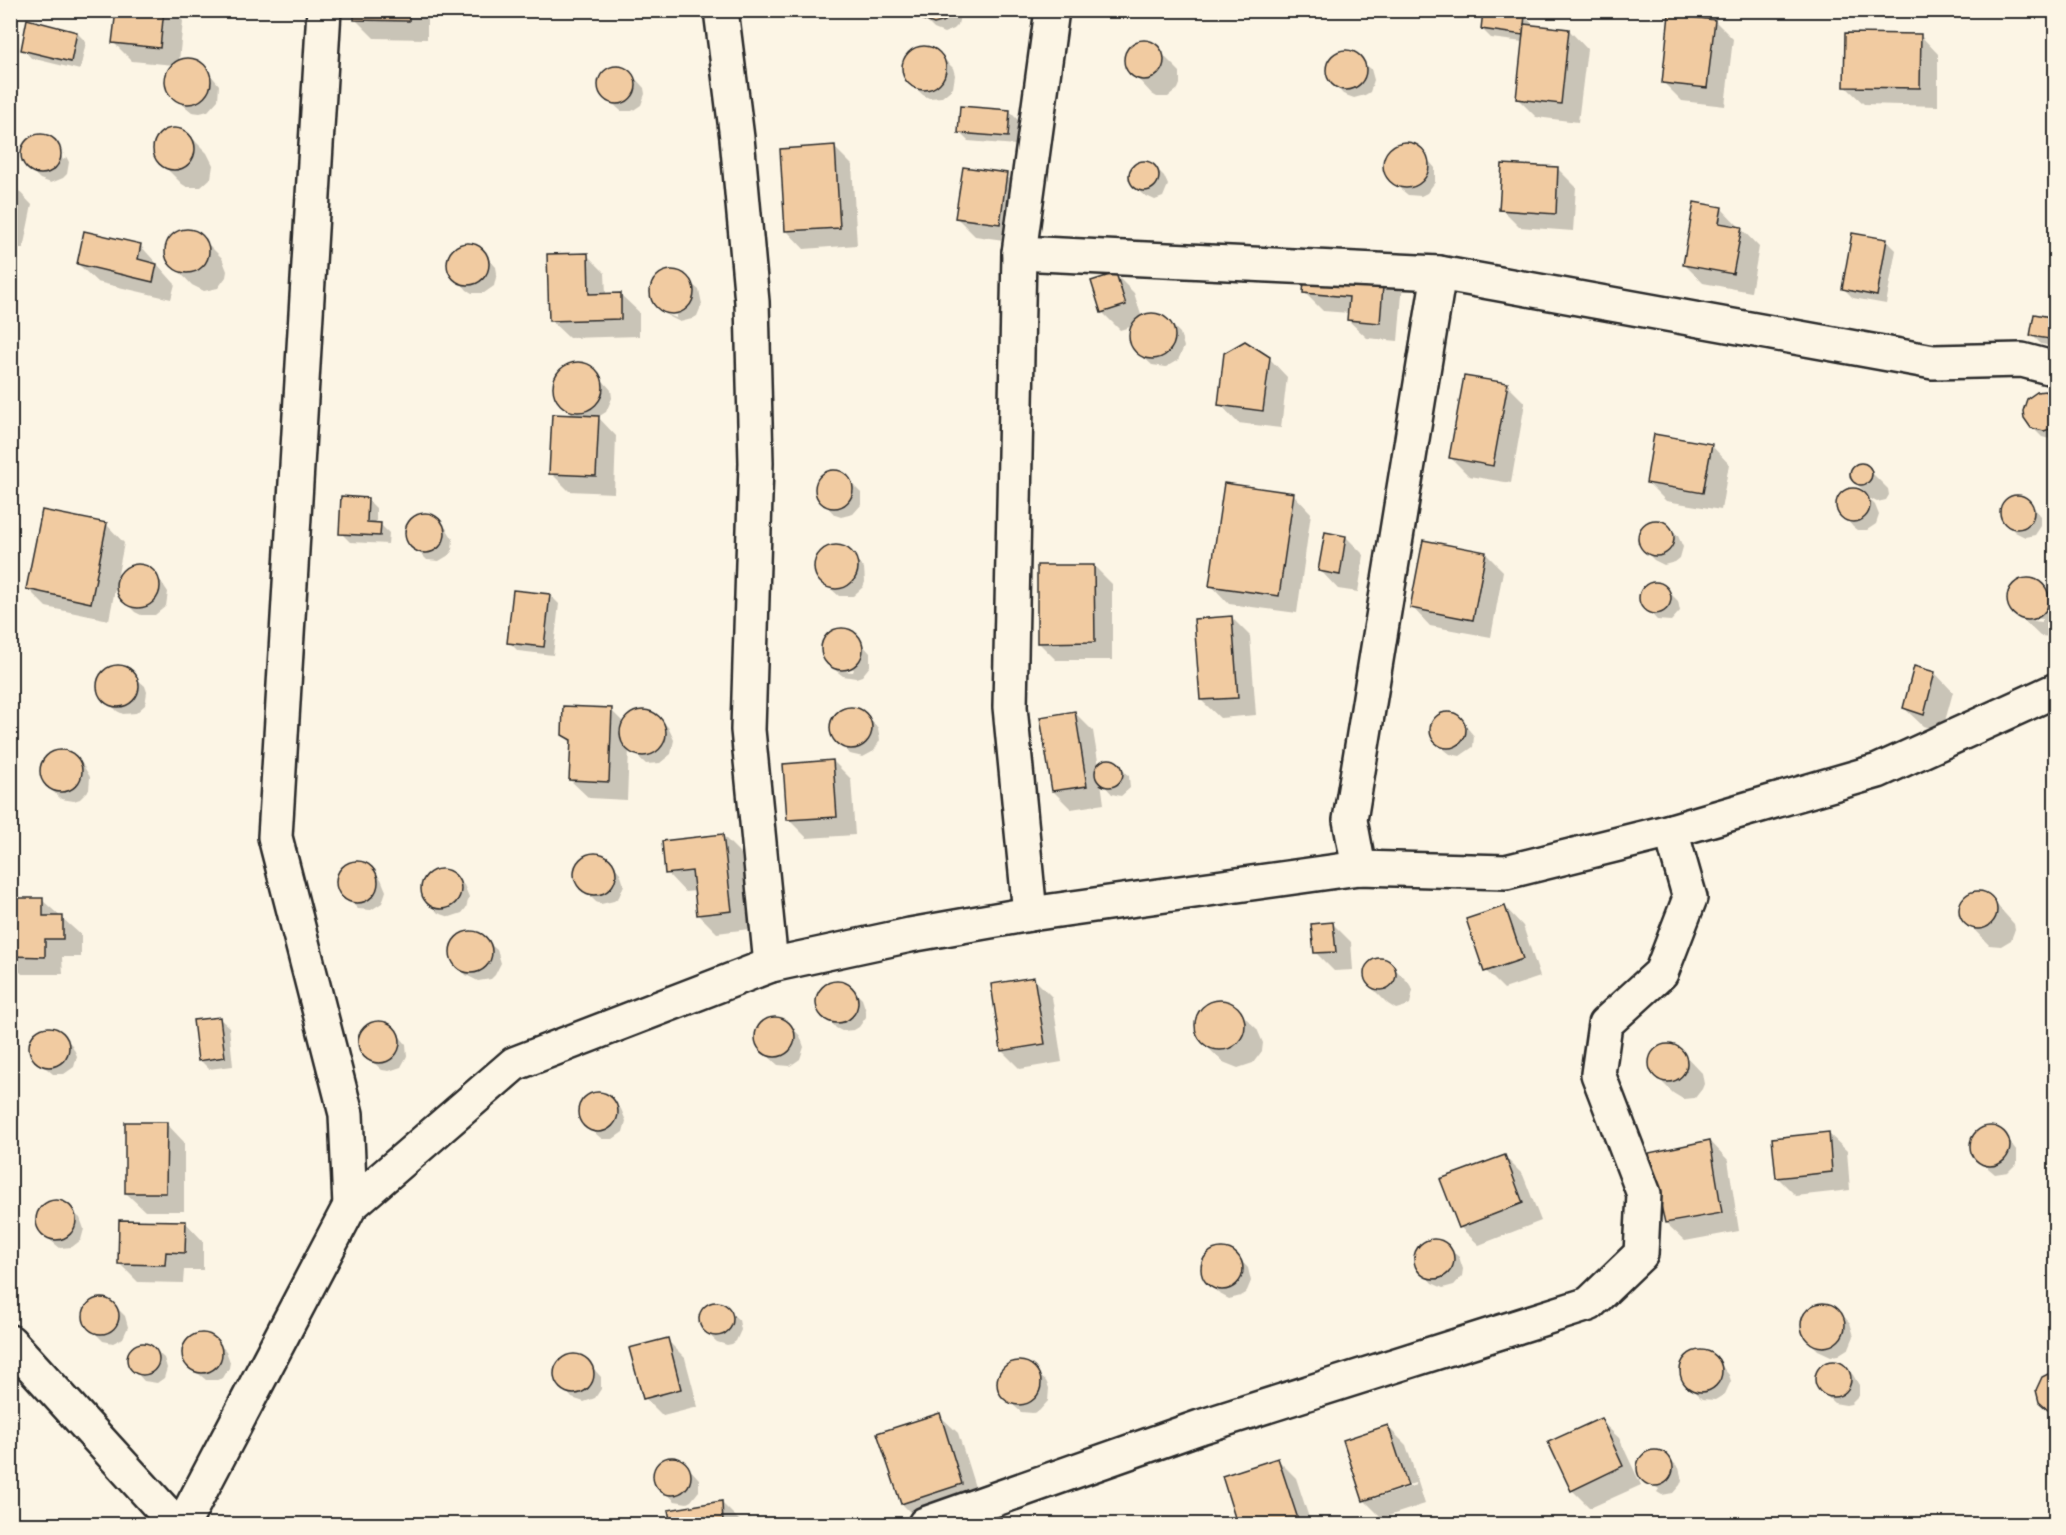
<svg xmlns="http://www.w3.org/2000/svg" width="2066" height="1535" font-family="Kalam,sans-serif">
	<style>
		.shadow { fill: #0003; fill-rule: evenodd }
		.building { fill: #f1cba1; stroke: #2b2b2b; stroke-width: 1.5 }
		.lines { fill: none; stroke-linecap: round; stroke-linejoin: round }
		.street-casing { stroke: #2b2b2b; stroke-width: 38 }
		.street { stroke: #fcf5e5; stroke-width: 33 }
	</style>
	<rect width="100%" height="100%" fill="#fcf5e5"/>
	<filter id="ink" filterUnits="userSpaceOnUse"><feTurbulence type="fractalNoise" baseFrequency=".0167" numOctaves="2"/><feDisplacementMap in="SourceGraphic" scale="12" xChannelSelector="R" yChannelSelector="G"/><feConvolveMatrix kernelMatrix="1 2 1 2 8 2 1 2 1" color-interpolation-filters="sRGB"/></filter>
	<g filter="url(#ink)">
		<!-- shadow -->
		<g class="shadow">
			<path d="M117,10H173L183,21L179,61L186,59L201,63L219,85L218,100L208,111L200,113L192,112L171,95L166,83L169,70L174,65L132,61L114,43Z"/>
			<path d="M356,10H427V39L374,38L356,20Z"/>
			<path d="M920,10H957L960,15L958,25L954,29L944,33L934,29L924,19Z"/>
			<path d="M1441,10L1452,15L1454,12L1449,10H1475L1463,19H1456Z"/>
			<path d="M1525,17L1534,25L1569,30L1587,49L1578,122L1536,117L1517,98L1523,42L1491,38L1482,29Z"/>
			<path d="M1715,21L1733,39L1725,106L1682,101L1663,82Z"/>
			<path d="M77,33L86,42L80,70L31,58L23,49Z"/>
			<path d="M1920,35L1938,54V106L1864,104L1845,86Z"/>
			<path d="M10,41L18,49L10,88Z"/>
			<path d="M1140,42L1151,43L1180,72V84L1178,89L1168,97H1157L1152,94L1126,66L1125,61L1129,49Z"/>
			<path d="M921,47L934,49L953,68L955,75L953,88L942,97L929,98L923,95L908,81L905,74V60L915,49Z"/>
			<path d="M1350,52L1371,69L1374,80L1370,92L1365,95L1354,98L1343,94L1334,84L1330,79L1328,68L1333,57L1338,53Z"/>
			<path d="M615,67L627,69L644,88L645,94L641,105L632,111H621L602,94L600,88L601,77L609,69Z"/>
			<path d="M1009,111L1018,120L1016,145L968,141L959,132Z"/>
			<path d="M170,130L182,131L188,134L207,153L213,165L211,178L201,187H187L182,184L163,165L155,154L154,147L160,136Z"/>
			<path d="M38,135H44L55,142L58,145H56L63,160L66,158L61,147L69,162L67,174L63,178L51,183L40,179L25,165L22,152L28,140Z"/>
			<path d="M1410,144L1417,147L1435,168V182L1427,193L1421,196L1408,195L1397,186L1388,177L1384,163L1390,150L1396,146Z"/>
			<path d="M834,147L852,165L857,245L804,249L786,230Z"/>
			<path d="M1146,163L1155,167L1164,176L1168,185L1163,197L1155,200L1142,194L1133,185L1131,171L1137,164Z"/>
			<path d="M1558,169L1576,187L1573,231L1519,227L1501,209Z"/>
			<path d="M1006,175L1024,193L1018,242L975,236L957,218Z"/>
			<path d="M10,186H14L32,205L23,249L10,246Z"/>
			<path d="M1721,208L1759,247L1751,292L1703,283L1685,265Z"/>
			<path d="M185,231L198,234L222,258L227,271L226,277L218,288L204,291L192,285L169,261L167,247L173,236Z"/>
			<path d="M1853,235L1887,241L1896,250L1886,304L1853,298L1844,289Z"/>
			<path d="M140,245L175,284L171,299L97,282L78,264Z"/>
			<path d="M465,245L478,248L496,267L497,273L494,286L484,293H472L467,290L450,270V257L453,252Z"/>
			<path d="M587,255L605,273L606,294H620L639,312V336L569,338L550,320Z"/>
			<path d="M672,271L678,272L699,290L702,304L697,316L692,319L680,322L668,316L664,313L676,318L677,315L662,308V310L652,295L654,282L659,276Z"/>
			<path d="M1116,275L1134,293L1142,318L1152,314L1165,318L1180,333L1184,347L1178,360L1166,367L1152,365L1136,350L1130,338L1133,326L1120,330L1102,312Z"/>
			<path d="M1403,282L1398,341L1367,338L1348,320L1349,313L1323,311L1305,293Z"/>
			<path d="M2056,319V347L2041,344L2032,335Z"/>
			<path d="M1269,358L1287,377L1281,428L1238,423L1220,404Z"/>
			<path d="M575,363H584L591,367L611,390L612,398L606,412L598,417L616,436L614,493L569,491L551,473L575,417L556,394V377L568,365Z"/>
			<path d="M1507,385L1525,403L1511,483L1469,476L1451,458Z"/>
			<path d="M2056,397V439L2054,440L2042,437L2032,427Z"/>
			<path d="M1711,445L1729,464L1721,510L1666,501L1647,482Z"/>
			<path d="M1858,465H1864L1888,489L1889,495L1886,500L1877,502L1867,497L1875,505L1879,515L1876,524L1867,530H1857L1853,527L1838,509L1839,499L1846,491L1851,490L1866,493L1853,480L1852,472Z"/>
			<path d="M831,472L842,474L861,493V505L853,514L841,517L835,515L818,497L816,486L821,477Z"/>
			<path d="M1293,494L1311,513L1297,613L1229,604L1211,585Z"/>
			<path d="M2016,496L2025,498L2041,516V526L2035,535L2025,537L2015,532L2003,519L2002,508L2007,500Z"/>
			<path d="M367,499L376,508V524H380L389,533L388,544L350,542L341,533Z"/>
			<path d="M425,515L437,519L446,528L453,539L452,551L449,555L439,561L427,560L409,542L407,536L409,524L419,516Z"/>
			<path d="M1654,521L1665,523L1678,536L1683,547L1680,558L1675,562L1664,565L1654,560L1645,551L1639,541V535L1644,526Z"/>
			<path d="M106,524L124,543L109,620L46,607L28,589Z"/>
			<path d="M1346,537L1364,555L1358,592L1338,589L1320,570Z"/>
			<path d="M840,547L846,549L864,568L865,582L863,587L853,596H839L819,578L816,572L817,558L827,548Z"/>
			<path d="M1485,553L1503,571L1491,637L1430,626L1412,607Z"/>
			<path d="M133,566L145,567L151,571L160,580L168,592L166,606L155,615H141L135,612L126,603L118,591V581L122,573Z"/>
			<path d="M1094,566L1112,584V660H1056L1038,642Z"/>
			<path d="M2027,580L2039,583L2056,599V635L2053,637L2040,636L2011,608L2009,602L2012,589L2015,584ZM2025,617L2042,619V622L2025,620Z"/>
			<path d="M1651,583L1661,584L1678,601L1680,611L1671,621L1657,620L1641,603V594L1646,585Z"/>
			<path d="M550,595L559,604L553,655L518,651L509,642Z"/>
			<path d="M1231,617L1250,636L1256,715L1220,718L1201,700Z"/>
			<path d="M839,630L852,633L870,653V666L862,676L856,678L843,676L835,670L853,672L854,669L833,667L823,652V646L828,636Z"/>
			<path d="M111,668H124L145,686L147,692L145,705L136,713L123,714L117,711L100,693V681L102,675Z"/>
			<path d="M1935,673L1953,692L1942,732L1923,726L1904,708Z"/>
			<path d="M852,709L864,713L878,728L880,740L874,751L863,757L850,754L833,734V722L835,716L841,712Z"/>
			<path d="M611,710L624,723L627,719L639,712L653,714L668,727L674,740L671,754L660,763L646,764L629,748L627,800L589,798L570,780L572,744L564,735Z"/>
			<path d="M1075,713L1093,731L1099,767L1105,761H1113L1129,776L1130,788L1121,796L1112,794L1101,782L1104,804L1071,809L1053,791Z"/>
			<path d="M1448,714L1458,717L1474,736L1473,747L1460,756L1450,754L1445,750L1436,741L1432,731L1435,721L1443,715Z"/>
			<path d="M62,751L74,756L83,765L90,777L89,790L80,799L74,801L61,799L46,785L41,772V766L49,755Z"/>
			<path d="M833,761L851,779L855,835L807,838L789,820Z"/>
			<path d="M723,836L741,854L749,929L717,933L698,914L696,891L685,892L667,873Z"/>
			<path d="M594,855L607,858L620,873L624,885L619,897L614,901L601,904L596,902L577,883L576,871L582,860Z"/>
			<path d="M360,862L371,869L381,879L386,891L382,903L371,910L358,909L340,891L337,879L343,868L354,863Z"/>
			<path d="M438,870L450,872L464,885L469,897L466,908L462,913L450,917L438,913L429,903L422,892V886L427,876Z"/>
			<path d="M1977,892L1988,895L2014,924L2015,929L2011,940L2001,946L1989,945L1962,917L1960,912L1963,901L1967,896Z"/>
			<path d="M10,900H42L81,935V957H62L63,974H22L10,962Z"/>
			<path d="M1505,907L1523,926L1540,977L1504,989L1486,971Z"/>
			<path d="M1333,924L1351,942L1353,970L1334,971L1316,953Z"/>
			<path d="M471,931L477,933L497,950L501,963L495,975L491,979L478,981L466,975L452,960L451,947L458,936Z"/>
			<path d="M1380,959L1389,963L1408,982L1413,990L1410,1004L1406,1006L1396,1009L1388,1004L1369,985L1365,975L1367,966Z"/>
			<path d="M1034,979L1052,997L1062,1062L1020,1069L1002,1051Z"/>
			<path d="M842,983L853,990L862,999L866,1011V1017L859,1027L854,1030L842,1031L836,1028L819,1008V994L828,985Z"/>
			<path d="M1224,1002L1232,1005L1257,1029L1263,1043L1262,1051L1253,1063L1238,1068L1223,1062L1204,1044L1196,1030V1022L1203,1008L1209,1004Z"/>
			<path d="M775,1018L780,1019L791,1026L800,1036L804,1047L800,1059L790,1066L778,1065L758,1047L756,1034L758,1028L763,1023Z"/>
			<path d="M220,1019L229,1027L233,1066L209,1069L200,1060Z"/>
			<path d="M382,1023L393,1029L406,1044L407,1056L401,1067L389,1071L382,1070L363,1053L359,1040L365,1028L370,1024Z"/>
			<path d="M53,1029L72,1045L77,1056L74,1067L64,1074H53L33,1057L31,1046L32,1040L41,1030Z"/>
			<path d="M1669,1045L1680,1050L1702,1073L1704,1084L1702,1089L1695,1098L1683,1099L1673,1093L1654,1074L1650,1063L1654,1052L1658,1049Z"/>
			<path d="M602,1094L612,1100L621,1109L626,1121L623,1132L613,1139H602L582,1122L580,1110L581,1104L590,1095Z"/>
			<path d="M166,1123L184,1142V1211H145L126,1193Z"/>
			<path d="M1985,1128H1996L2001,1131L2017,1151V1163L2008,1172L1995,1174L1975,1157L1972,1151L1973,1139L1979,1130Z"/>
			<path d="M1828,1133L1847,1151L1850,1190L1796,1196L1777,1177Z"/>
			<path d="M1710,1141L1728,1160L1739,1231L1685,1241L1666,1223Z"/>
			<path d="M1505,1157L1523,1175L1541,1221L1479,1245L1460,1227Z"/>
			<path d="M60,1202L80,1218L84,1229L81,1240L72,1247L60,1248L50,1240L41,1231L38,1219L43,1208L48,1204Z"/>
			<path d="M185,1222L203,1241V1270H184L183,1283L138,1282L120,1264Z"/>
			<path d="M1439,1241L1459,1257L1463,1269L1462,1276L1454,1285L1443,1288L1432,1283L1416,1265L1417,1252L1426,1242Z"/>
			<path d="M1215,1250H1228L1234,1253L1248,1268L1251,1281L1246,1293L1241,1296L1229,1299L1218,1293L1209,1284L1202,1272L1204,1259Z"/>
			<path d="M99,1299L111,1302L125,1316L128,1327L123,1338L113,1343L103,1341L86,1324V1308L94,1300Z"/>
			<path d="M710,1304H720L739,1320L741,1330L736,1341L732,1344L727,1345L717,1342L707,1333L700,1320L702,1311Z"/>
			<path d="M1822,1305L1836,1308L1850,1323L1854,1336L1849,1348L1838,1355L1831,1356L1818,1350L1808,1340L1802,1327L1805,1314L1810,1309Z"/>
			<path d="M200,1335H206L217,1342L226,1351L230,1362L229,1368L223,1378L217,1380H206L187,1364L184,1352L189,1340Z"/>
			<path d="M667,1340L685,1358L698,1407L663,1416L645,1398Z"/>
			<path d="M145,1344L154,1349L164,1358L167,1368L164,1378L157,1383L144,1381L135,1371L128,1359L131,1350L140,1345Z"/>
			<path d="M1698,1351L1712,1354L1729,1375L1731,1381L1725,1394L1715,1400L1702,1399L1683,1381L1681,1376L1683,1362L1692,1353Z"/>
			<path d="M579,1356L584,1358L601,1377V1389L595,1398L584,1402L572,1398L556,1379L557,1366L566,1357Z"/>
			<path d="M1828,1362L1839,1363L1844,1365L1853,1375L1859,1385V1396L1851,1404L1846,1405L1834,1403L1820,1390L1816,1380L1819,1369Z"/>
			<path d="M1025,1364L1046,1381L1049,1388L1048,1401L1039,1411L1033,1413L1021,1412L1011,1403L1002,1394L999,1381L1001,1375L1011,1365Z"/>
			<path d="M2056,1374V1416L2040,1401Z"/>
			<path d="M939,1415L958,1433L980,1503L920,1522L902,1504Z"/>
			<path d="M1600,1420L1619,1438L1641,1485L1590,1508L1572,1490Z"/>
			<path d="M1388,1427L1406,1445L1425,1504L1382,1518L1364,1500ZM1415,1483L1416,1485L1373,1499V1496Z"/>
			<path d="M1655,1451L1666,1455L1679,1468L1682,1480L1680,1485L1673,1493L1662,1495L1650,1488L1657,1492L1659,1489L1647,1482V1484L1642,1479L1638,1469V1464L1645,1454Z"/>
			<path d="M676,1458L686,1465L699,1479V1491L691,1501L687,1503L675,1501L656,1484L655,1473L660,1463L665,1460Z"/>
			<path d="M1278,1460L1296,1478L1311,1524H1238L1224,1477Z"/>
			<path d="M722,1503L740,1521V1524H672L670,1511Z"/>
		</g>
		<!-- building -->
		<g class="building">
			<path d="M116,10H164L160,48L112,43Z"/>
			<path d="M354,10H409V21L354,20Z"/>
			<path d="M917,10H951V11L945,21L934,24L923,20Z"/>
			<path d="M1483,11L1525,15L1523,35L1481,29Z"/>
			<path d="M1669,14L1715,20L1707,88L1662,83Z"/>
			<path d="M27,19L77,32L71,62L21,50Z"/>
			<path d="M1524,24L1569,29L1561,104L1516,99Z"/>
			<path d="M1845,33L1921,34L1920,88L1844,87Z"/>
			<circle cx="1144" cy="60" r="20"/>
			<circle cx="924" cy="68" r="22"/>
			<circle cx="1346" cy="70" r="20"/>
			<circle cx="188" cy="81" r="23"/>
			<circle cx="617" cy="85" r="19"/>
			<path d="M960,106L1010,110L1008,137L958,133Z"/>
			<circle cx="174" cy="149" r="21"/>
			<circle cx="41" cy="154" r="20"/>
			<circle cx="1406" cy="165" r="23"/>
			<path d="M835,145L840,228L785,231L780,149Z"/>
			<circle cx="1144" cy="176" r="15"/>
			<path d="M1502,164L1558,167L1556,214L1499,210Z"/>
			<path d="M963,167L1007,173L1000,224L955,218Z"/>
			<path d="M1694,202L1722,207L1719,223L1742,227L1733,274L1683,265Z"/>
			<circle cx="187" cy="251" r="22"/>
			<path d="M84,231L141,244L138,259L157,264L153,282L77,264Z"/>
			<path d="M1852,233L1887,239L1877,296L1842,289Z"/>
			<circle cx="468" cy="264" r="21"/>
			<path d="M588,253L589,294L621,293V319L549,321L547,254Z"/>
			<path d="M1306,255L1385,262L1380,323L1347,320L1349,297L1303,293Z"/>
			<circle cx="672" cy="292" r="22"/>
			<path d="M1116,273L1126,305L1101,313L1091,281Z"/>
			<circle cx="1152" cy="336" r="23"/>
			<path d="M2034,314L2056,318V340L2030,336Z"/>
			<path d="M1245,341L1270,357L1263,411L1218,405L1224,353Z"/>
			<circle cx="578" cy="387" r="25"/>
			<path d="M1464,376L1508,383L1493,466L1449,458Z"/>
			<path d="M2045,391L2056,396V427L2044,431L2031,428L2024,418L2023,411L2027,399L2037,392Z"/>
			<path d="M552,414L599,416L596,476L549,474Z"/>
			<path d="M1654,434L1712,444L1703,493L1646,483Z"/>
			<circle cx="1861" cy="474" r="11"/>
			<circle cx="834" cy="489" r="19"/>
			<path d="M1224,483L1294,493L1279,596L1209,586Z"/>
			<circle cx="1853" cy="505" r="17"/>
			<circle cx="2017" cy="512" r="17"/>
			<path d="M341,496L368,498L367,522L381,523L380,536L339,534Z"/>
			<path d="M42,510L107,523L91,603L26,589Z"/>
			<circle cx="425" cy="533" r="20"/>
			<circle cx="1656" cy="538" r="18"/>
			<path d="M1325,532L1346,536L1340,575L1318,571Z"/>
			<path d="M1423,540L1486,552L1473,620L1410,608Z"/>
			<circle cx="836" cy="567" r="22"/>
			<circle cx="138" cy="586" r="22"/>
			<path d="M1037,565H1094L1095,642L1037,643Z"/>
			<circle cx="2028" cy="599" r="21"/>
			<circle cx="1655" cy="598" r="16"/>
			<path d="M513,590L550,594L544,647L507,643Z"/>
			<path d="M1232,616L1238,698L1200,700L1194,619Z"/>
			<circle cx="842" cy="649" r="21"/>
			<circle cx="118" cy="686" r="21"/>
			<path d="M1914,666L1935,672L1924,715L1903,708Z"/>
			<path d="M563,706L612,708L609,782L569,780L571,740L562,735Z"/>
			<circle cx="851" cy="728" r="21"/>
			<circle cx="643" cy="733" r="23"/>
			<path d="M1075,711L1087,786L1052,791L1040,717Z"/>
			<circle cx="1448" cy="730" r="18"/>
			<circle cx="61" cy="771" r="21"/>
			<circle cx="1109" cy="773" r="14"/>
			<path d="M833,760L837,817L787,820L783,764Z"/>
			<path d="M723,834L732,911L697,915L692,871L665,874L662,841Z"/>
			<circle cx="595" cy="874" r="21"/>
			<circle cx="357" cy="882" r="21"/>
			<circle cx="441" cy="889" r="20"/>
			<circle cx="1978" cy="910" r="19"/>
			<path d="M10,898H43V916H63V939H45V957L10,956Z"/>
			<path d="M1505,906L1523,959L1484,972L1466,919Z"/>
			<path d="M1333,922L1336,952L1314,953L1311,924Z"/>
			<circle cx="471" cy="952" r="21"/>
			<circle cx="1380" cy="974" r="16"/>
			<path d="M1034,977L1045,1044L1001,1051L991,984Z"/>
			<circle cx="837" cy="1002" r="21"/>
			<circle cx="1220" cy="1025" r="25"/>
			<circle cx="775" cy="1037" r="20"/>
			<path d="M220,1017L225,1057L198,1061L193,1020Z"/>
			<circle cx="379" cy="1042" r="21"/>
			<circle cx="49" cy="1047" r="20"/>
			<circle cx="1668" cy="1063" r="19"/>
			<circle cx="598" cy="1112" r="20"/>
			<path d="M125,1122H167L166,1193H125Z"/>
			<circle cx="1990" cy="1146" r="20"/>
			<path d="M1829,1132L1832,1172L1776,1178L1772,1138Z"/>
			<path d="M1710,1140L1722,1213L1665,1223L1649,1153Z"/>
			<path d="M1505,1155L1523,1203L1459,1228L1440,1179Z"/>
			<circle cx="56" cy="1220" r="20"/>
			<path d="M119,1220L186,1221L185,1253L166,1252L165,1265L118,1264Z"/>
			<circle cx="1434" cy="1259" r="20"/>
			<circle cx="1222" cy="1269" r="21"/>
			<circle cx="101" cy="1316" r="18"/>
			<circle cx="716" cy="1319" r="17"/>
			<circle cx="1823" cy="1325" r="22"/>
			<circle cx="202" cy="1353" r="20"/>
			<path d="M668,1338L681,1389L643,1399L629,1348Z"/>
			<circle cx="143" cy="1359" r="16"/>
			<circle cx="1701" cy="1371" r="21"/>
			<circle cx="574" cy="1374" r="20"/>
			<circle cx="1833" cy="1379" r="18"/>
			<circle cx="1019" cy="1383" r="22"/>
			<path d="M2054,1371H2056L2054,1411L2048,1410L2039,1402L2036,1390L2042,1377Z"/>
			<path d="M940,1413L962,1484L901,1504L877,1433Z"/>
			<path d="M1601,1418L1623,1466L1571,1491L1548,1442Z"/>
			<path d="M1388,1425L1408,1486L1363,1501L1343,1440Z"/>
			<circle cx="1655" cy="1468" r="18"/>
			<circle cx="672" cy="1476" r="19"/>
			<path d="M1278,1458L1298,1519L1279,1524H1237L1222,1476Z"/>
			<path d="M722,1501L723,1524H671L668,1510Z"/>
		</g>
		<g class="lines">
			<defs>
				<g id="street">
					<path d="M324,10L275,837L346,1114L350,1206"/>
					<path d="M721,10L737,138L752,302L756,463L748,730L771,965"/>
					<path d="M1019,253L1439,273L1933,362L2022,360L2056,369"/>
					<path d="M1359,868L1350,820L1439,273"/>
					<path d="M1030,914L1010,707L1019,253L1052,10"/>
					<path d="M10,1342L176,1524"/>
					<path d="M183,1524L350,1206L514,1064L771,965L910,935L1030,914L1359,868L1506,872L1671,831L1878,771L2056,690"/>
					<path d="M925,1524L1200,1427L1589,1304L1641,1254L1644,1194L1598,1074L1605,1024L1661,973L1690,898L1671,831"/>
				</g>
			</defs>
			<!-- street casing -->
			<use href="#street" class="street-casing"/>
			<!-- street -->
			<use href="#street" class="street"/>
		</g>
	</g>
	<!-- margin -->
	<rect width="2066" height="1535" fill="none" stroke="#fcf5e5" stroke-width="36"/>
	<rect x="18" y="18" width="2030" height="1499" fill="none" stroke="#2b2b2b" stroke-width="2" filter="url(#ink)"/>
</svg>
